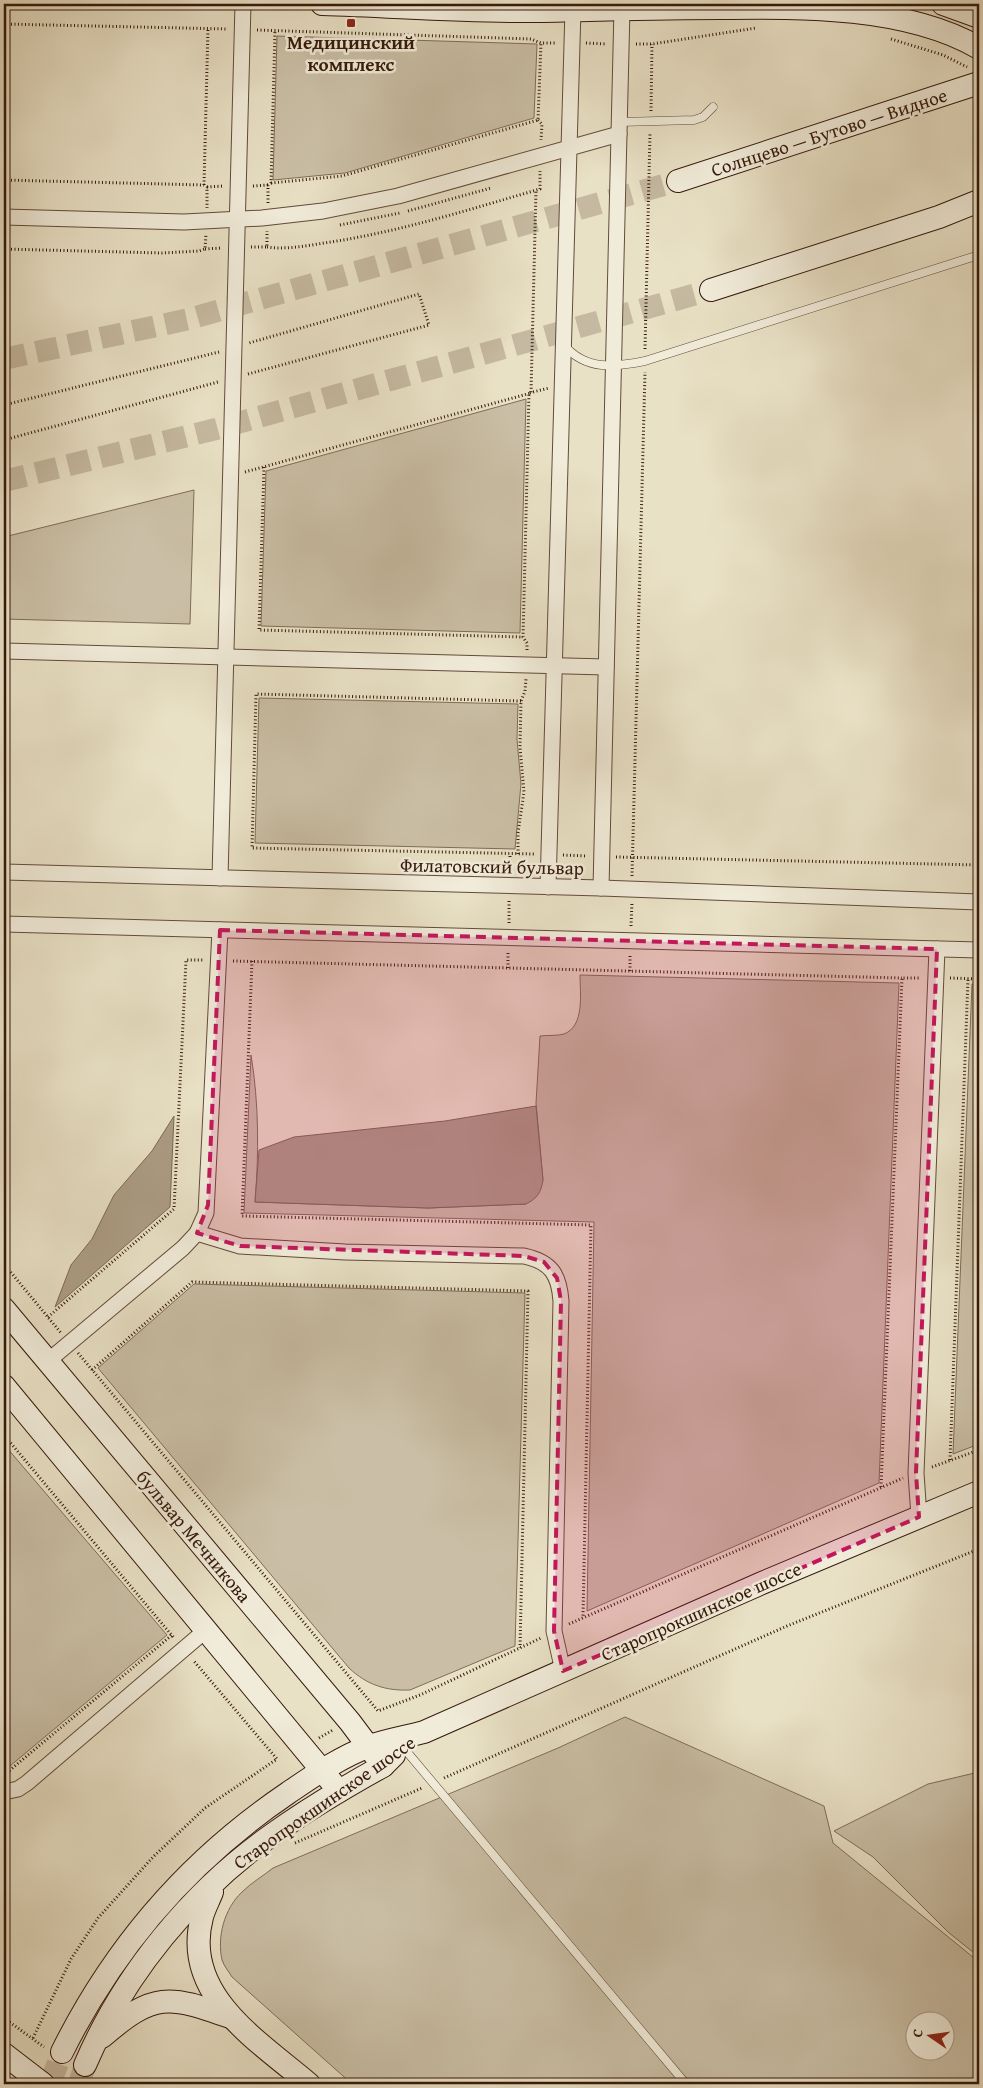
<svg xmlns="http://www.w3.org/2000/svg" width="983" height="2088" font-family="'Gentium Book Plus',serif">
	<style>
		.green { fill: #cabfa6; stroke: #806c58; fill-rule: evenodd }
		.water { fill: #ac9d86; stroke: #7c6855 }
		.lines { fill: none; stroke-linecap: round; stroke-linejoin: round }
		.secondary-tunnel { stroke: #c5b9a1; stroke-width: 22; stroke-dasharray: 22 11; stroke-linecap: butt }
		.lane-casing { stroke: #624b3a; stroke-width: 9 }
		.street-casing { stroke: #624b3a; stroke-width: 17 }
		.secondary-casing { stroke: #35190b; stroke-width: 24 }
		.path { stroke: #35190b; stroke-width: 3; stroke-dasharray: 1 2.5; stroke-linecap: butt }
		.lane { stroke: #f1ecda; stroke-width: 8 }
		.street { stroke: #f1ecda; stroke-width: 15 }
		.secondary { stroke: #f1ecda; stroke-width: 22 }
		.marked { fill: #c2185b; fill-opacity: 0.2; stroke: #c2185b; stroke-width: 4; stroke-dasharray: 10 6; stroke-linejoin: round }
		.poi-dot { fill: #8f2418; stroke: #f1ecda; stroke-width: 2 }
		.labels { text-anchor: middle; stroke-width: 5; stroke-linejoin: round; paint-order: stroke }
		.poi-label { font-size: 19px; font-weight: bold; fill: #35190b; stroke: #f1ecda }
		.street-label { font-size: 19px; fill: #35190b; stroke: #f1ecda }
	</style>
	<rect width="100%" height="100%" fill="#e9e1c6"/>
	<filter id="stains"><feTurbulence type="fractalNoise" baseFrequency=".004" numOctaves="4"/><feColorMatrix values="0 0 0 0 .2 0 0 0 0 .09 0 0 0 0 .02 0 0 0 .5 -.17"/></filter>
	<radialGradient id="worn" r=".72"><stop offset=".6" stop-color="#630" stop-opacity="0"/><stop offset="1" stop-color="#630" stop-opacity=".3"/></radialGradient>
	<!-- green -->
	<g class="green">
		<path d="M277,36L537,44L534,118L345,173L273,180Z"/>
		<path d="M526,399L520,633L261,626L266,471Z"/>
		<path d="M194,490L190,624L4,619V537Z"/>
		<path d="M259,698L518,704L517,739L521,784L515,849L255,843Z"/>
		<path d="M580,975L899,983L879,1483L587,1611L594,1222L244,1213L251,1055C259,1103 259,1153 255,1202L428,1208L526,1204L543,1180L536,1103L540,1036C547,1035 557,1036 564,1034C585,1026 580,993 580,975Z"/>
		<path d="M972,984H979V1444L953,1454Z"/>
		<path d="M194,1284L525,1293L515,1646L410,1690C386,1691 367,1685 349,1668L98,1368Z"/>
		<path d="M7,1448L167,1635L4,1771V1451Z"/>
		<path d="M625,1717L824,1806L833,1843L979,1962V2084H352L232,1977C229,1972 224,1966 222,1960C217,1937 224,1909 242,1892C251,1883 263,1876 273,1868L558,1748ZM916,2020H946V2050H916Z"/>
		<path d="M979,1772V1957L948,1932L873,1857L834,1831L928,1784Z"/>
	</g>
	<!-- water -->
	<g class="water">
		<path d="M536,1106L543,1180C541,1192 538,1198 526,1204L428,1208L255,1202L259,1150L294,1137L445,1121Z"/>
		<path d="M174,1116L170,1207L55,1307L71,1265L92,1239L114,1195L152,1151Z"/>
	</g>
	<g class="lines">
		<!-- secondary-tunnel -->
		<g class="secondary-tunnel">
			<path d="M4,359L189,319L678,181"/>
			<path d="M4,481L216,429L711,290"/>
			<path d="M50,2084L62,2052"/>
			<path d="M79,2084L85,2065"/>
		</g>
		<defs>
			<g id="lane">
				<path d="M620,122L694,120L703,117L713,107"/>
				<path d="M564,345C586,371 615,367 645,361L979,255"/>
				<path d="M402,1746L686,2084"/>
			</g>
			<g id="street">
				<path d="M4,217L184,222L262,218L323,211L398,196L619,134"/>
				<path d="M4,651L606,667"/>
				<path d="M4,872L601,888L979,902"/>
				<path d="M220,878L243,4"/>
				<path d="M548,887L573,9"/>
				<path d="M601,888L622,8"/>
				<path d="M4,924L979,950"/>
				<path d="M197,1233L240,1246L345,1252L524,1256C551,1262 559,1274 561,1301L554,1631L563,1671"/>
				<path d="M48,1361L183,1248L197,1233L206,1213L220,930"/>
				<path d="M919,1517L916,1473L937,949"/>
				<path d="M4,1792L18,1789L27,1783L206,1630"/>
			</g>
			<g id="secondary">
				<path d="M322,4C394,6 466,12 538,11C599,10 659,8 720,8C802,7 907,6 979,48"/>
				<path d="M943,4L979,17"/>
				<path d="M678,181L979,83"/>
				<path d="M711,290L939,217L979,201"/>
				<path d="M4,1309L350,1722L383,1766"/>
				<path d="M4,1386L339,1791"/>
				<path d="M212,1892C209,1900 204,1909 202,1917C181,1995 259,2041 309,2084"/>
				<path d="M102,2037C154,1992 168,1995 230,2017"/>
				<path d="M62,2052C115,1945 189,1860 288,1793C313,1776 340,1757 370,1746C387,1740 406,1737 424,1732L762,1583L979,1492"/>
				<path d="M4,2054L43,2084"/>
				<path d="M85,2065C124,1974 192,1891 273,1834C308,1809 345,1787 383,1766L394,1755"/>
			</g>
		</defs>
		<!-- lane casing -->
		<use href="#lane" class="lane-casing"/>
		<!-- street casing -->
		<use href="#street" class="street-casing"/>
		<!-- secondary casing -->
		<use href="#secondary" class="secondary-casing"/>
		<!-- path -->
		<g class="path">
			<path d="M4,24L228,29"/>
			<path d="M257,30L531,39L541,43H557"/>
			<path d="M891,39L943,55L967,67"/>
			<path d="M586,43L607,44"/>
			<path d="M636,44H652L756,28"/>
			<path d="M651,111L652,44"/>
			<path d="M538,120L542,124L541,140"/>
			<path d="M4,180L204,185L207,187V208"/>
			<path d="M271,183L342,176L538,120L541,43"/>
			<path d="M204,185L208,28"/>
			<path d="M253,186L268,185"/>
			<path d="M207,187L224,186"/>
			<path d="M268,203V185L271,183L275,30"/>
			<path d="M408,211L491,188"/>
			<path d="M340,225L400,213"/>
			<path d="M251,247H267V231"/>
			<path d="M267,247C288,250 310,245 331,242C402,231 471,209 540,189V171"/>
			<path d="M4,249L162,253L199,251L205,249L206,234"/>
			<path d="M205,249L222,248"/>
			<path d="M645,349L650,133"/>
			<path d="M248,374L429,325L419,294L249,343"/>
			<path d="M4,405L219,352"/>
			<path d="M4,440L218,382"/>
			<path d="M264,467L259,630L523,637"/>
			<path d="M245,472L531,393L536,190"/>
			<path d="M527,650V643L523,637L529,393L549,388"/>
			<path d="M521,701L256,694L252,848L535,854"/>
			<path d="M518,854V833L524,792L520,747L521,701L525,691L526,679"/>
			<path d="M563,855L587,856"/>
			<path d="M616,857L979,865"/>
			<path d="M510,871V854"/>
			<path d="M632,876L645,372"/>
			<path d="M509,923V899"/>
			<path d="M631,926L632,902"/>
			<path d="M233,961L902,978"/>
			<path d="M252,961L242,1216L591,1225L583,1617"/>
			<path d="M508,968V952"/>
			<path d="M630,971V955"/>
			<path d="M950,978L979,979"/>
			<path d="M4,1264L61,1333"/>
			<path d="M48,1317L174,1209L186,960H204"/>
			<path d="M78,1353L378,1711L420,1695L541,1638"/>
			<path d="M92,1370L192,1282L528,1291L520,1648"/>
			<path d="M4,1435L174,1638"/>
			<path d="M4,1446L9,1441"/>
			<path d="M950,1460L968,979"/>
			<path d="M932,1467L979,1450"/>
			<path d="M881,1487L902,978H921"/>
			<path d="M569,1624L903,1478"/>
			<path d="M319,1738L333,1730"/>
			<path d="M4,1775L172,1635"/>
			<path d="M444,1778L787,1626L979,1549"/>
			<path d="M295,1843L422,1788"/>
			<path d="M4,2018L44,2047"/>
			<path d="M33,2038L71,1959L98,1918L153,1857L205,1808L277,1759L193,1660"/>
		</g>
		<!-- lane -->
		<use href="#lane" class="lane"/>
		<!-- street -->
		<use href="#street" class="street"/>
		<!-- secondary -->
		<use href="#secondary" class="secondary"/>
	</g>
	<!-- marked area -->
	<path class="marked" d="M220,930L937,949L916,1473L919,1517L563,1671L554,1631L561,1301L557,1278L544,1262L524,1256L240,1246L197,1233L208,1205Z"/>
	<!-- markers -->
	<rect class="poi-dot" x="346" y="18" width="10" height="10" rx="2.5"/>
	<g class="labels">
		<!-- poi labels -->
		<g class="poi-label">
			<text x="351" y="49">Медицинский<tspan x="351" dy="22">комплекс</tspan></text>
		</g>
		<!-- street labels -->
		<g class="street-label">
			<text transform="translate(829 132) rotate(-18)" y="7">Солнцево — Бутово — Видное</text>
			<text transform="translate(492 866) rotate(1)" y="7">Филатовский бульвар</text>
			<text transform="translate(194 1536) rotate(50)" y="7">бульвар Мечникова</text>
			<text transform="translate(701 1611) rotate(-24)" y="7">Старопрокшинское шоссе</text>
			<text transform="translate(324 1802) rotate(-35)" y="7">Старопрокшинское шоссе</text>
		</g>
	</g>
	<!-- margin -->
	<rect width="983" height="2088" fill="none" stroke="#e9e1c6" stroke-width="20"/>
	<rect x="5" y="5" width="973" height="2078" fill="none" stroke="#35190b" stroke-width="2.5"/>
	<rect x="10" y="10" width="963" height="2068" fill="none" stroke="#35190b"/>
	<!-- north arrow -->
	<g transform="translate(930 2036) rotate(283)"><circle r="24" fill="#f1ecda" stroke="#a69887"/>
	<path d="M0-4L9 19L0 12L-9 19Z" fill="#8f2418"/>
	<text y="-8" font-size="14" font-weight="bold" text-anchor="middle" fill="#35190b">С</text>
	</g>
	<rect width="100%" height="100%" filter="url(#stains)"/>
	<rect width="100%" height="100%" fill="url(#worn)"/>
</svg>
